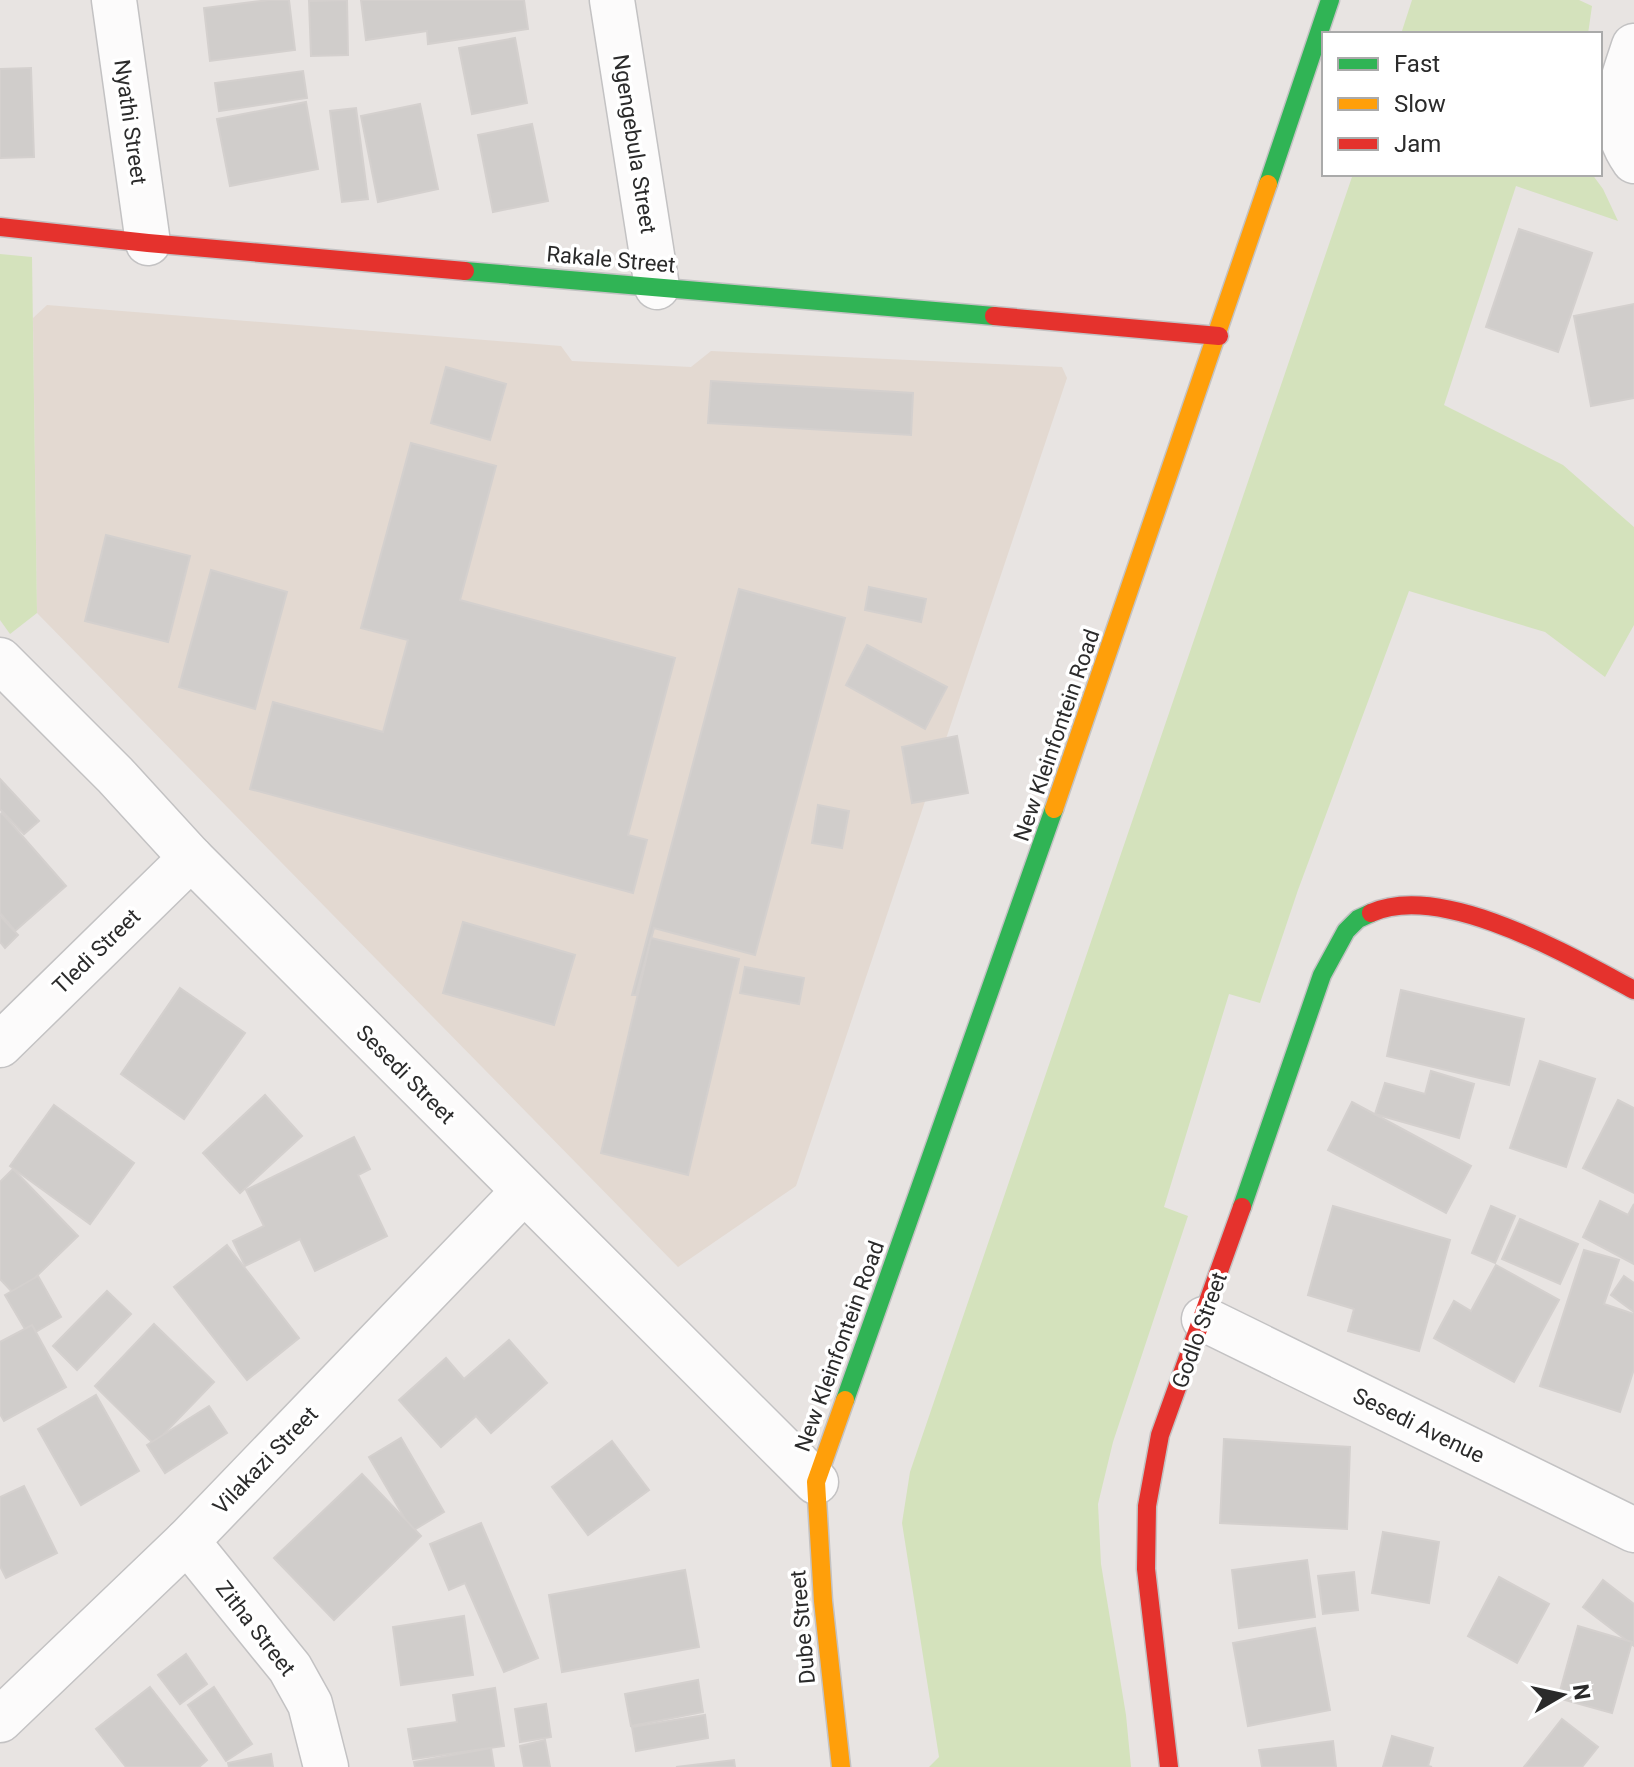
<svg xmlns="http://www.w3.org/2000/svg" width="1634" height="1767" font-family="Roboto,sans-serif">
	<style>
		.education { fill: #e3d9d1 }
		.green { fill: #d4e2bc }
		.building { fill: #d0cdcb; stroke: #d4d0ce; stroke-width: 2 }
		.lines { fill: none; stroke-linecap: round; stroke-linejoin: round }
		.street-casing { stroke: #c3c2c3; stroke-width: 47 }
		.fast-casing { stroke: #c3c2c3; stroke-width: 21 }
		.slow-casing { stroke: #c3c2c3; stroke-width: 21 }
		.jam-casing { stroke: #c3c2c3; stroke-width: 21 }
		.street { stroke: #fcfbfb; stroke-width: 44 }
		.fast { stroke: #30b455; stroke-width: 18 }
		.slow { stroke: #ff9f0a; stroke-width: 18 }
		.jam { stroke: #e5322d; stroke-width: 18 }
		.labels { text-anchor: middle; stroke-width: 7; stroke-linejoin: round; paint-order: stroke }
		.street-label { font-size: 22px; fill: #2b2b2b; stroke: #fff }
	</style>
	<rect width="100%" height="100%" fill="#e8e4e2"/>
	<!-- education -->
	<path class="education" d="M47,305L561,346L572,361L691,367L711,351L1062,367L1067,378L796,1186L678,1267L37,613L33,318Z"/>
	<!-- green -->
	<g class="green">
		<path d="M1412,0H1579L1592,6L1588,34H1401Z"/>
		<path d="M1353,174H1592L1603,189L1618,221L1516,186L1444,405L1563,465L1634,527V625L1605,677L1545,632L1409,591L1298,890L1260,1003L1229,994L1164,1207L1188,1216L1113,1442L1098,1504L1101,1564L1126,1715L1131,1767H929L939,1757L902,1523L910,1472Z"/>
		<path d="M0,254L32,257L37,613L10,634L0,620Z"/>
	</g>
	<!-- building -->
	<g class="building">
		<path d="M269,0H289L295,50L210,61L204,8Z"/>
		<path d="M347,0L348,55L311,56L309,1Z"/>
		<path d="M361,0H524L528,29L428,44L427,31L366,40Z"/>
		<path d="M515,38L527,103L472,114L459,48Z"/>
		<path d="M31,68L34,157L0,158V69Z"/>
		<path d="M303,71L307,98L219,111L215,83Z"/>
		<path d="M306,102L318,169L230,186L217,119Z"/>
		<path d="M420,104L438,189L378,202L361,116Z"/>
		<path d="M356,108L368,199L342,202L330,111Z"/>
		<path d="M532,124L548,201L493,212L478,135Z"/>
		<path d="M1519,229L1592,253L1558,352L1486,327Z"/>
		<path d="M1634,304V398L1591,406L1574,316Z"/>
		<path d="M446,367L506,384L490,440L431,423Z"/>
		<path d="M711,381L913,393L911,435L708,423Z"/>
		<path d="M411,443L496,466L460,600L675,658L628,835L647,840L633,893L250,789L273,702L383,732L408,640L361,628Z"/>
		<path d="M106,535L190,556L168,642L85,621Z"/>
		<path d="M211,570L287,592L255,709L179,687Z"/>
		<path d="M869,587L926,599L921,622L865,610Z"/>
		<path d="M739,589L845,618L755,955L654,928L636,995H632Z"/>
		<path d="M867,645L947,687L925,729L846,685Z"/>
		<path d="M957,736L968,793L912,803L902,747Z"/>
		<path d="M0,779L39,821L24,834L0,809Z"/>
		<path d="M818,805L849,811L842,848L812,843Z"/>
		<path d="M2,813L66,886L15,931L0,913V815Z"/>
		<path d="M0,916L18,935L5,948L0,942Z"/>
		<path d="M463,922L575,955L554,1025L443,993Z"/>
		<path d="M651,938L739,959L688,1175L601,1153Z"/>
		<path d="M745,967L804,978L799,1004L740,993Z"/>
		<path d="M180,988L245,1033L184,1119L121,1074Z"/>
		<path d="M1401,990L1524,1019L1509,1085L1387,1056Z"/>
		<path d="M1540,1061L1595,1079L1566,1167L1510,1148Z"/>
		<path d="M1431,1071L1474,1084L1459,1138L1375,1114L1385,1083L1425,1094Z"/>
		<path d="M265,1095L302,1136L240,1193L203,1153Z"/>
		<path d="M1618,1100L1634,1108V1193L1583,1168Z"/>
		<path d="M1352,1102L1471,1166L1446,1213L1328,1150Z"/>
		<path d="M54,1105L134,1163L90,1224L10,1166Z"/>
		<path d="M354,1137L370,1169L358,1175L387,1236L315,1271L300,1239L245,1266L233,1241L264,1226L246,1190Z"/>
		<path d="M13,1169L78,1236L16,1296L0,1279V1182Z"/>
		<path d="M1600,1201L1628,1215L1634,1204V1264L1583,1237Z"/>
		<path d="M1333,1206L1450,1240L1419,1351L1348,1331L1354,1309L1308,1295Z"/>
		<path d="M1491,1206L1515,1216L1495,1263L1472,1253Z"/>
		<path d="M1520,1219L1578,1244L1560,1284L1502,1259Z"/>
		<path d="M227,1245L299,1338L247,1380L174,1287Z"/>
		<path d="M1584,1250L1619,1260L1604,1304L1634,1314V1369L1620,1412L1540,1386Z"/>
		<path d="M1496,1265L1559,1300L1514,1382L1434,1338L1454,1301L1471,1311Z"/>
		<path d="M38,1276L61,1317L29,1336L5,1295Z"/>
		<path d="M1624,1276L1634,1283V1312L1611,1295Z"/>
		<path d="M107,1291L131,1314L77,1370L53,1346Z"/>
		<path d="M154,1324L214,1382L154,1444L95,1386Z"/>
		<path d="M32,1325L66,1387L4,1421L0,1414V1342Z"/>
		<path d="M509,1340L547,1383L491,1433L476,1416L441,1447L399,1400L446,1358L464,1379Z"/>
		<path d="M96,1395L139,1471L81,1505L38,1429Z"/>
		<path d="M209,1406L227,1433L165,1473L147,1445Z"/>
		<path d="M401,1438L444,1512L412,1531L369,1457Z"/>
		<path d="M1224,1439L1350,1447L1347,1529L1220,1523Z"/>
		<path d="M612,1441L649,1490L588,1535L552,1487Z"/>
		<path d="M362,1474L421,1536L334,1620L274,1558Z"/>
		<path d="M24,1486L57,1553L6,1578L0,1566V1497Z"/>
		<path d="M481,1523L538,1658L504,1672L465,1583L449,1590L430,1544Z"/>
		<path d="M1383,1532L1439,1542L1429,1603L1372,1593Z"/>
		<path d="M1307,1560L1315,1617L1239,1628L1232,1570Z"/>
		<path d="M685,1570L699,1647L562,1672L549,1595Z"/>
		<path d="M1354,1572L1358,1610L1323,1614L1318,1576Z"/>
		<path d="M1499,1577L1549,1604L1517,1663L1468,1636Z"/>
		<path d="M1603,1580L1634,1604V1646L1583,1607Z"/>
		<path d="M464,1616L473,1675L401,1685L393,1627Z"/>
		<path d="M1578,1626L1632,1642L1612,1713L1558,1698Z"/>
		<path d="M1315,1628L1330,1710L1248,1726L1233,1643Z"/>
		<path d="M186,1654L207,1684L180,1704L158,1675Z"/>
		<path d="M698,1680L703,1712L631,1726L625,1694Z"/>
		<path d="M150,1687L207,1760L199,1767H126L96,1729Z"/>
		<path d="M214,1687L252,1744L226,1761L188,1705Z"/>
		<path d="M495,1688L504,1746L413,1759L408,1729L457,1722L453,1695Z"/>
		<path d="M546,1704L551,1737L520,1742L515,1709Z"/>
		<path d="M705,1715L708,1738L636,1751L632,1727Z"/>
		<path d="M1562,1719L1598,1747L1582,1767H1524Z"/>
		<path d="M1392,1736L1433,1748L1428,1766L1432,1767H1383Z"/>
		<path d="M545,1740L550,1767H524L520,1746Z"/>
		<path d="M1333,1741L1336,1767H1262L1259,1750Z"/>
		<path d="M491,1748L494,1767H415L414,1762Z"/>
		<path d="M271,1754L273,1767H229L228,1763Z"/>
		<path d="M734,1760L735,1767H676Z"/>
	</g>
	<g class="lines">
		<defs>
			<g id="street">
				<path d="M114,0L148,243"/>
				<path d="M612,0L657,287"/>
				<path d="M1634,46C1620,88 1606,121 1634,161"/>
				<path d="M0,660L115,775L191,858L816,1482"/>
				<path d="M0,1045L191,858"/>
				<path d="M1204,1319L1634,1530"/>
				<path d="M187,1541L290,1668L310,1704L326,1767"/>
				<path d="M0,1720L187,1541L523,1192"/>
			</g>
			<g id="fast">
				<path d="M1268,184L1330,0"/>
				<path d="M465,271L994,316"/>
				<path d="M1242,1207L1322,975L1346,931L1358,919L1371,913"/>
				<path d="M845,1400L1054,809"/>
			</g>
			<g id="slow">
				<path d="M1054,809L1268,184"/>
				<path d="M841,1767L823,1601L816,1482L845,1400"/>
			</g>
			<g id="jam">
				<path d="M0,227L148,243L465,271"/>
				<path d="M994,316L1219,336"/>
				<path d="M1371,913C1442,881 1570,956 1634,990"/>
				<path d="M1169,1767L1146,1569L1147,1506L1160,1435L1242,1207"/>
			</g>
		</defs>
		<!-- street casing -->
		<use href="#street" class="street-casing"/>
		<!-- fast casing -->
		<use href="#fast" class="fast-casing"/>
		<!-- slow casing -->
		<use href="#slow" class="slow-casing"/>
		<!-- jam casing -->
		<use href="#jam" class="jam-casing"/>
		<!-- street -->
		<use href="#street" class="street"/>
		<!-- fast -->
		<use href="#fast" class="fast"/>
		<!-- slow -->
		<use href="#slow" class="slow"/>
		<!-- jam -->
		<use href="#jam" class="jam"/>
	</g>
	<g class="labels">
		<!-- street labels -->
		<g class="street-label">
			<text transform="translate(131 122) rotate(82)" y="8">Nyathi Street</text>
			<text transform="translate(635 144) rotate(81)" y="8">Ngengebula Street</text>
			<text transform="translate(611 259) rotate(5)" y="8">Rakale Street</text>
			<text transform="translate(1056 735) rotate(-71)" y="8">New Kleinfontein Road</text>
			<text transform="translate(96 951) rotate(-44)" y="8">Tledi Street</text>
			<text transform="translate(406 1074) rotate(45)" y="8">Sesedi Street</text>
			<text transform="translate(1199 1330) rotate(-70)" y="8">Godlo Street</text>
			<text transform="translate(839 1346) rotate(-70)" y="8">New Kleinfontein Road</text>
			<text transform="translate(1419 1425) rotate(26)" y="8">Sesedi Avenue</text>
			<text transform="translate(265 1460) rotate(-46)" y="8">Vilakazi Street</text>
			<text transform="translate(802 1627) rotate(-95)" y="8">Dube Street</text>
			<text transform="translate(256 1628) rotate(52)" y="8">Zitha Street</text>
		</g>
	</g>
	<!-- legend -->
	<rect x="1322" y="32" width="280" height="144" fill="#ffffff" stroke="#aaaaaa" stroke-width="2"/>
	<rect x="1338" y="58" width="40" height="12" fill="#30b455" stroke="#aaaaaa" stroke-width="2"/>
	<text x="1394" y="72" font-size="24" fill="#2b2b2b">Fast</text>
	<rect x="1338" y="98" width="40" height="12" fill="#ff9f0a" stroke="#aaaaaa" stroke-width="2"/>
	<text x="1394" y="112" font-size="24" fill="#2b2b2b">Slow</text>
	<rect x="1338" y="138" width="40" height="12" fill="#e5322d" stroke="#aaaaaa" stroke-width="2"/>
	<text x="1394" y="152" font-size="24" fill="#2b2b2b">Jam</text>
	<!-- north arrow -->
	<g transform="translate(1562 1695) rotate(81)" stroke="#ffffff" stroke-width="6" paint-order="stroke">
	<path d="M0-6L14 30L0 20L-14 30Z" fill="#2b2b2b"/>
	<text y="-12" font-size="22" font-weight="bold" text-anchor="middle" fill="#2b2b2b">N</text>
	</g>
</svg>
